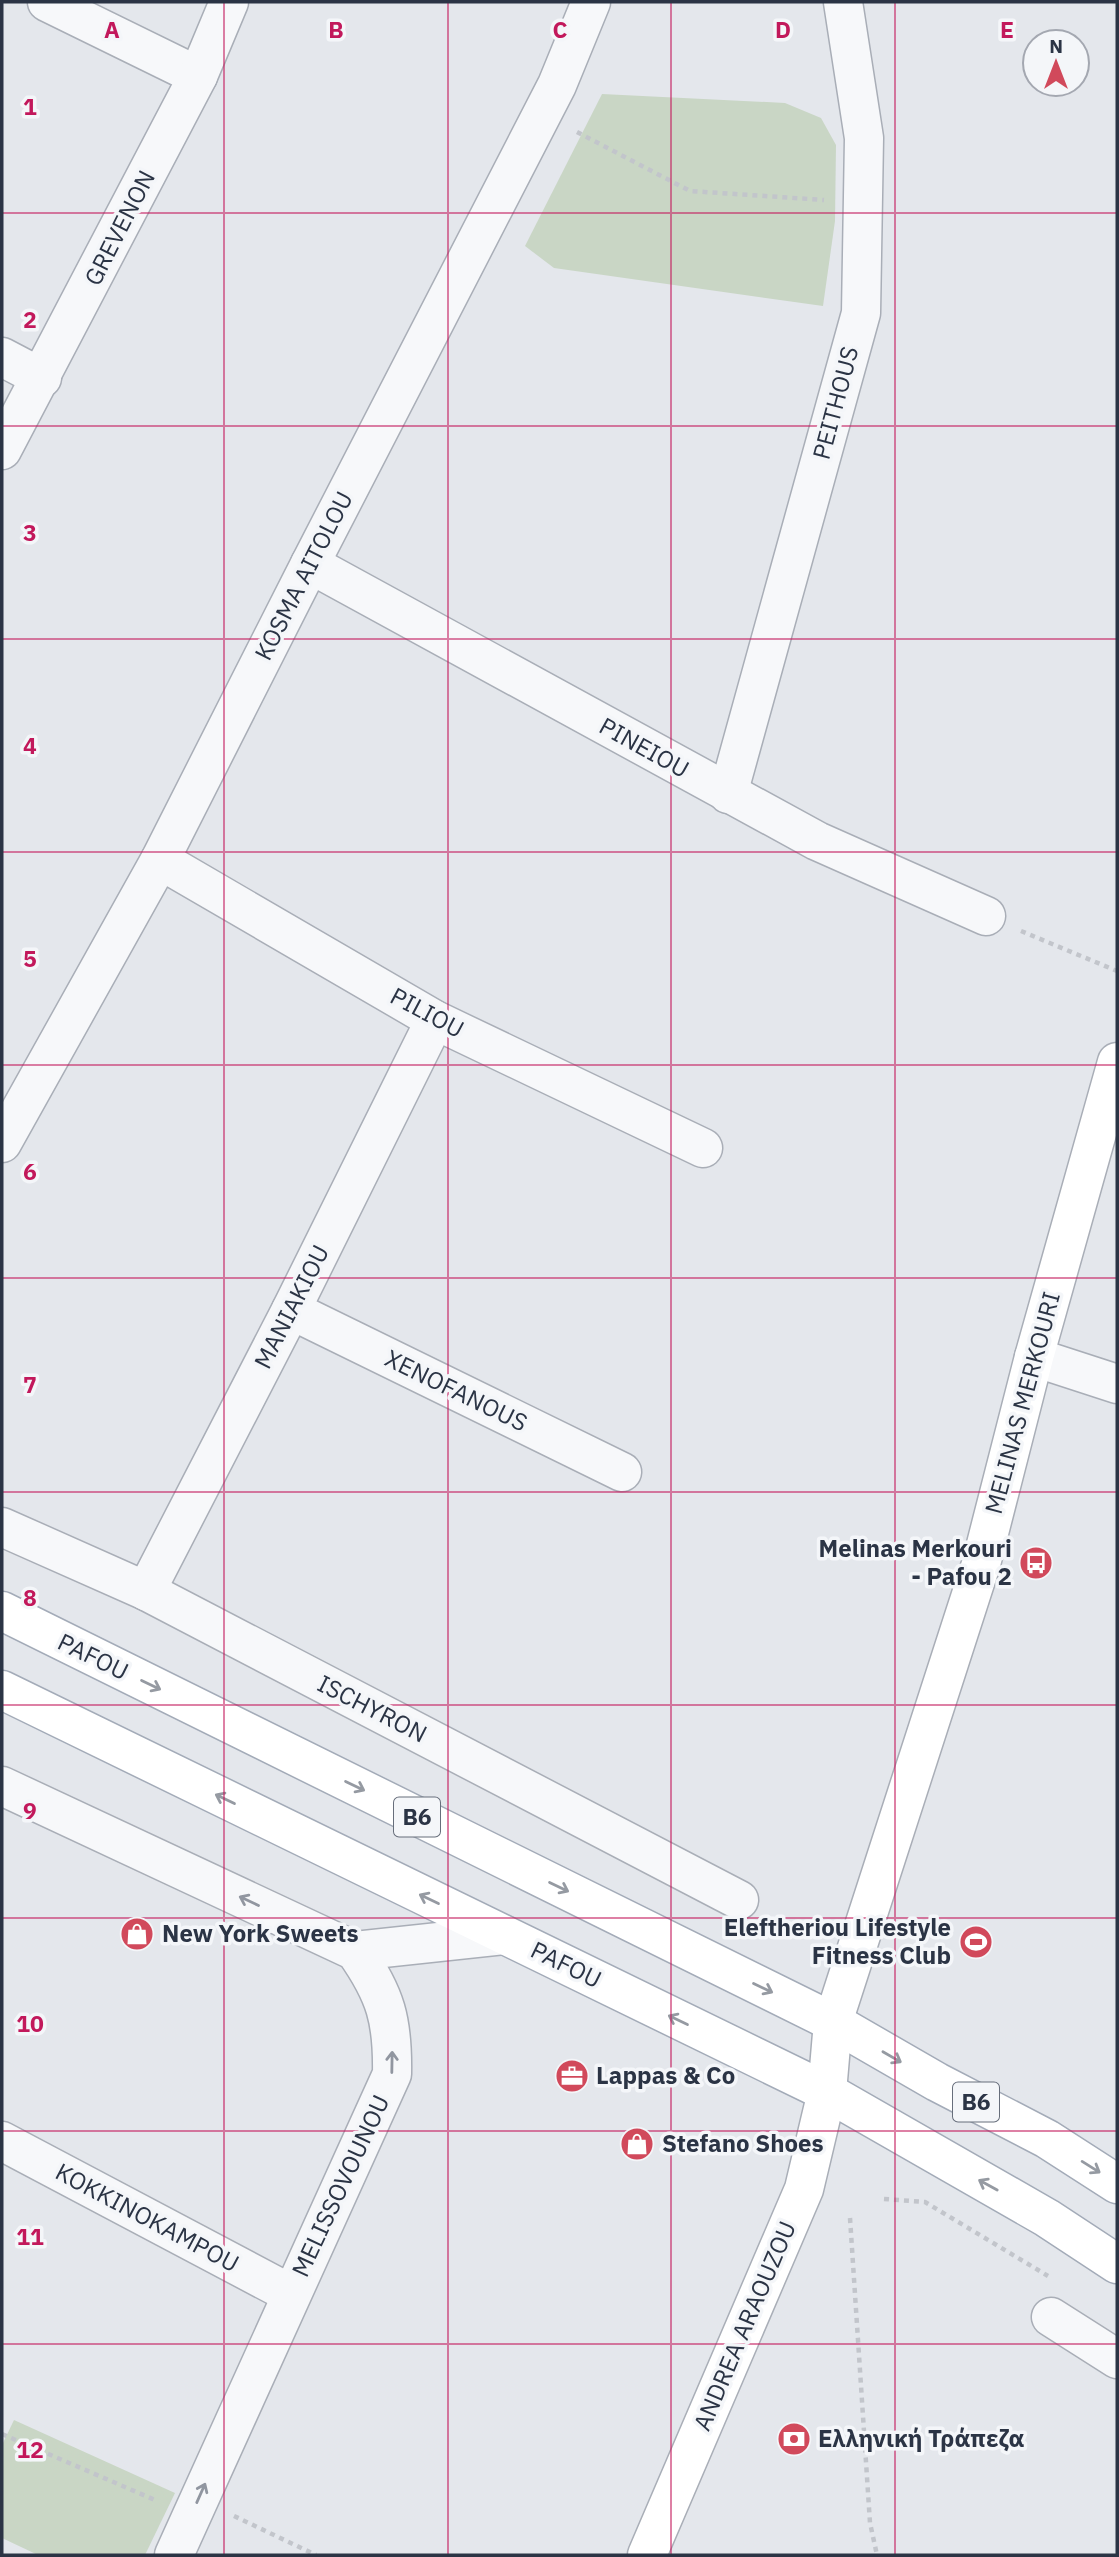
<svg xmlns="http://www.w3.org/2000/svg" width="1119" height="2557" font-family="'IBM Plex Sans',sans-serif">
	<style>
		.green { fill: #c9d6c5 }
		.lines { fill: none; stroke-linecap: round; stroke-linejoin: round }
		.minor-casing { stroke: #a9aeb7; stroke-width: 41 }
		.secondary-casing { stroke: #a9aeb7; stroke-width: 41 }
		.primary-casing { stroke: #a3abb8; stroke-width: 41 }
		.path { stroke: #c2c5cb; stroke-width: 4.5; stroke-dasharray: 5 5; stroke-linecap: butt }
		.minor { stroke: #f7f8fa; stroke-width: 38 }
		.secondary { stroke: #fff; stroke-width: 38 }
		.primary { stroke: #fff; stroke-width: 38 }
		.oneway { stroke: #959aa2 }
		.oneway2 { stroke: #9196a0 }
		.grid { fill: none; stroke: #c2185b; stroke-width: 2; stroke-opacity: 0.55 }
		.labels { text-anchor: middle; stroke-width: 7; stroke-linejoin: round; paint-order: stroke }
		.shield { fill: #f4f6f9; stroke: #676e7b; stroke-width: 2 }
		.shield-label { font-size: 23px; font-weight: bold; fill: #2b3445 }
		.street-label { font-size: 24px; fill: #2b3445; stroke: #f4f6f9 }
		.poi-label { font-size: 24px; font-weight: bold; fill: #2b3445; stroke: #f4f6f9; text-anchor: start }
		.grid-label { font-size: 23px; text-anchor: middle; font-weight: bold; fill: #c2185b; stroke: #f4f6f9; stroke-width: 7; stroke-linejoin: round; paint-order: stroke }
	</style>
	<rect width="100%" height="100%" fill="#e4e7ec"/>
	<!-- green -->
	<g class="green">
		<path d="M602,94L785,103L821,118L836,145L835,221L823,306L554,268L525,246Z"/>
		<path d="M14,2420L175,2493L145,2555H38L2,2538V2445Z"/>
	</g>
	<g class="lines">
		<defs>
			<g id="minor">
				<path d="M47,2L198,76"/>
				<path d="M2,357L42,378"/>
				<path d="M2,450L198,76L229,2"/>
				<path d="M310,564L817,841L986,916"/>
				<path d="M728,794L861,313L864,138L843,2"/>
				<path d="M160,860L435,1020L703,1148"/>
				<path d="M2,1143L160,860L310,564L557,85L591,2"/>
				<path d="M291,1310L622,1472"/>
				<path d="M1034,1357L1117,1384"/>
				<path d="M2,1527L146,1591L739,1900"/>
				<path d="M146,1591L291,1310L435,1020"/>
				<path d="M2,1786L355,1951C386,1995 393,2021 392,2074L174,2555"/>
				<path d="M355,1951L504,1935"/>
				<path d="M2,2141L291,2294"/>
				<path d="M1051,2317L1117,2359"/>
			</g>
			<path id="secondary" d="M647,2555L804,2189L827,2092L833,2022L981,1564L1034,1357L1117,1062"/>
			<g id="primary">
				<path d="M2,1611L833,2022L937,2082L1047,2139L1117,2184"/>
				<path d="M2,1690L827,2092L1047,2218L1117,2264"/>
			</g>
		</defs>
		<!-- minor casing -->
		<use href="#minor" class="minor-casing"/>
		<!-- secondary casing -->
		<use href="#secondary" class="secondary-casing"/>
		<!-- primary casing -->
		<use href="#primary" class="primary-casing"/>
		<!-- path -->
		<g class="path">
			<path d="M577,132L690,191L824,200"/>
			<path d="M1021,931L1117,971"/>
			<path d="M884,2199L925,2202L1048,2276"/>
			<path d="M850,2218L870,2523L877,2555"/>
			<path d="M2,2434L155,2500"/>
			<path d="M234,2516L316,2555"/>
		</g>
		<!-- minor -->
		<use href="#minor" class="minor"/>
		<!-- secondary -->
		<use href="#secondary" class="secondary"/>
		<!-- primary -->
		<use href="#primary" class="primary"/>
	</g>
	<!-- one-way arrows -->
	<defs><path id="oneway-shaft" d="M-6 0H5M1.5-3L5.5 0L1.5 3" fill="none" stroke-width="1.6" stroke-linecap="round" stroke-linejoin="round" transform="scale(1.75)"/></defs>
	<g class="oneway">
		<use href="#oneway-shaft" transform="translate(151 1685) rotate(26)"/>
		<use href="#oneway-shaft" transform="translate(355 1786) rotate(26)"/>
		<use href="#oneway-shaft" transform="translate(225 1799) rotate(-154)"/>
		<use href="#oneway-shaft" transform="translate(559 1887) rotate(26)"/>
		<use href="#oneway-shaft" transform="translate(429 1899) rotate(-154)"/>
		<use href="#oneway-shaft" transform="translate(763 1988) rotate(26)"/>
		<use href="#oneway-shaft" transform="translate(678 2020) rotate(-154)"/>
		<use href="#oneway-shaft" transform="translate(892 2057) rotate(30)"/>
		<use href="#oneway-shaft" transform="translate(1091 2167) rotate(32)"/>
		<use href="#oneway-shaft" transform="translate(988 2185) rotate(-151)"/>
	</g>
	<g class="oneway2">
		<use href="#oneway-shaft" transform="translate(249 1901) rotate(-155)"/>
		<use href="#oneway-shaft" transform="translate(392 2062) rotate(-89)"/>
		<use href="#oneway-shaft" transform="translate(201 2493) rotate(-66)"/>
	</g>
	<!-- grid -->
	<path class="grid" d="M224,2V2555M448,2V2555M671,2V2555M895,2V2555M2,213H1117M2,426H1117M2,639H1117M2,852H1117M2,1065H1117M2,1278H1117M2,1492H1117M2,1705H1117M2,1918H1117M2,2131H1117M2,2344H1117"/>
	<!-- icons -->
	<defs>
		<symbol id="bus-disc" viewBox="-11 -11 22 22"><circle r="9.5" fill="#d1495b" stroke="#f4f6f9"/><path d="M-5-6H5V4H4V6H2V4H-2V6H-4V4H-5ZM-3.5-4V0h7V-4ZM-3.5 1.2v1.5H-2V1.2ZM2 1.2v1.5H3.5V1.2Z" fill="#fff"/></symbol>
		<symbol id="shop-disc" viewBox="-11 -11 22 22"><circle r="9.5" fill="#d1495b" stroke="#f4f6f9"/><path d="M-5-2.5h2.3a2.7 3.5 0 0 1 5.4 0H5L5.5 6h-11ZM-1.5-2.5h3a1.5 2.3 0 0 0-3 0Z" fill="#fff"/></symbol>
		<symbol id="stadium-disc" viewBox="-11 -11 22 22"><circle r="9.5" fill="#d1495b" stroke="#f4f6f9"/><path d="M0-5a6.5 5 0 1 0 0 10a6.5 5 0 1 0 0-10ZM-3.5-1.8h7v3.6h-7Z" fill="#fff"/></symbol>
		<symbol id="office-disc" viewBox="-11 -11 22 22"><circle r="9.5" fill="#d1495b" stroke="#f4f6f9"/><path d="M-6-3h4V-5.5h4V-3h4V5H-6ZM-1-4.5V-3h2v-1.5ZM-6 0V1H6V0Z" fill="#fff"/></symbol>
		<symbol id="bank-disc" viewBox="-11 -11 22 22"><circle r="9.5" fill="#d1495b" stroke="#f4f6f9"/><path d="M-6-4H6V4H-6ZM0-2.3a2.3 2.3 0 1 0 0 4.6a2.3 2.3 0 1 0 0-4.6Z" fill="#fff"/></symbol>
	</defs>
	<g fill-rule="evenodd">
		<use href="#bus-disc" x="1017" y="1544" width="38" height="38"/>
		<use href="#shop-disc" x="118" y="1915" width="38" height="38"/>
		<use href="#stadium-disc" x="957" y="1923" width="38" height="38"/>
		<use href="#office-disc" x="553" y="2057" width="38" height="38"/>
		<use href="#shop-disc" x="618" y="2125" width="38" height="38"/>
		<use href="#bank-disc" x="775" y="2420" width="38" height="38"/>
	</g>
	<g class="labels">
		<!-- shield labels -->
		<g class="shield">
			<rect x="394" y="1797.5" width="46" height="39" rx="5"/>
			<rect x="953" y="2082.5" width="46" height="39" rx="5"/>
		</g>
		<g class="shield-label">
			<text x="417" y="1825">B6</text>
			<text x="976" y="2110">B6</text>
		</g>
		<!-- street labels -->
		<g class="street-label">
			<text transform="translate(120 228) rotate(-63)" y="8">GREVENON</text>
			<text transform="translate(836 403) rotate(-75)" y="8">PEITHOUS</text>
			<text transform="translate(304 576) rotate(-63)" y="8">KOSMA AITOLOU</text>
			<text transform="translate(644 748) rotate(29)" y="8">PINEIOU</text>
			<text transform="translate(427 1013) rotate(28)" y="8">PILIOU</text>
			<text transform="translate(292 1307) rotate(-63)" y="8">MANIAKIOU</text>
			<text transform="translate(456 1391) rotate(26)" y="8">XENOFANOUS</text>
			<text transform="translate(1023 1403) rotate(-75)" y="8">MELINAS MERKOURI</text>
			<text transform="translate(93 1657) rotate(26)" y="8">PAFOU</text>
			<text transform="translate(372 1709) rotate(27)" y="8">ISCHYRON</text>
			<text transform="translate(566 1965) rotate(26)" y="8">PAFOU</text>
			<text transform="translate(341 2186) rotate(-65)" y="8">MELISSOVOUNOU</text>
			<text transform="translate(147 2218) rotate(28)" y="8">KOKKINOKAMPOU</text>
			<text transform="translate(745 2326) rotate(-67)" y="8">ANDREA ARAOUZOU</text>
		</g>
		<!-- poi labels -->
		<g class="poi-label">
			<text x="1012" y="1557" text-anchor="end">Melinas Merkouri<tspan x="1012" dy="28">- Pafou 2</tspan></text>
			<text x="951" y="1936" text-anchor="end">Eleftheriou Lifestyle<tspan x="951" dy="28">Fitness Club</tspan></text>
			<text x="162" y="1942">New York Sweets</text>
			<text x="596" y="2084">Lappas &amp; Co</text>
			<text x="662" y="2152">Stefano Shoes</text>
			<text x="818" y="2447">Ελληνική Τράπεζα</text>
		</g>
	</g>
	<g class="grid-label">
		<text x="112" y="38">A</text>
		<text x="336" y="38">B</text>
		<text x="560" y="38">C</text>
		<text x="783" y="38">D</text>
		<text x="1007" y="38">E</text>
		<text x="30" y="115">1</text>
		<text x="30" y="328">2</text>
		<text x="30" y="541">3</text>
		<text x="30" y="754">4</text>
		<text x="30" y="967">5</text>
		<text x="30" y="1180">6</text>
		<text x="30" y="1393">7</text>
		<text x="30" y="1606">8</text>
		<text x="30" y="1819">9</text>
		<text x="30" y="2032">10</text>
		<text x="30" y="2245">11</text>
		<text x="30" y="2458">12</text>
	</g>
	<!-- border -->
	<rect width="1119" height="2557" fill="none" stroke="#2b3445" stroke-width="7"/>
	<!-- north arrow -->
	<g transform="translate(1056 63)"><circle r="33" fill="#f4f6f9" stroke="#a4a8b1" stroke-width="2"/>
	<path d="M0-5L12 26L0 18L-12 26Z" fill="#d1495b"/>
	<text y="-10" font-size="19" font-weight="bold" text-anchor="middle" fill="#2b3445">N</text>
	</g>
</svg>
